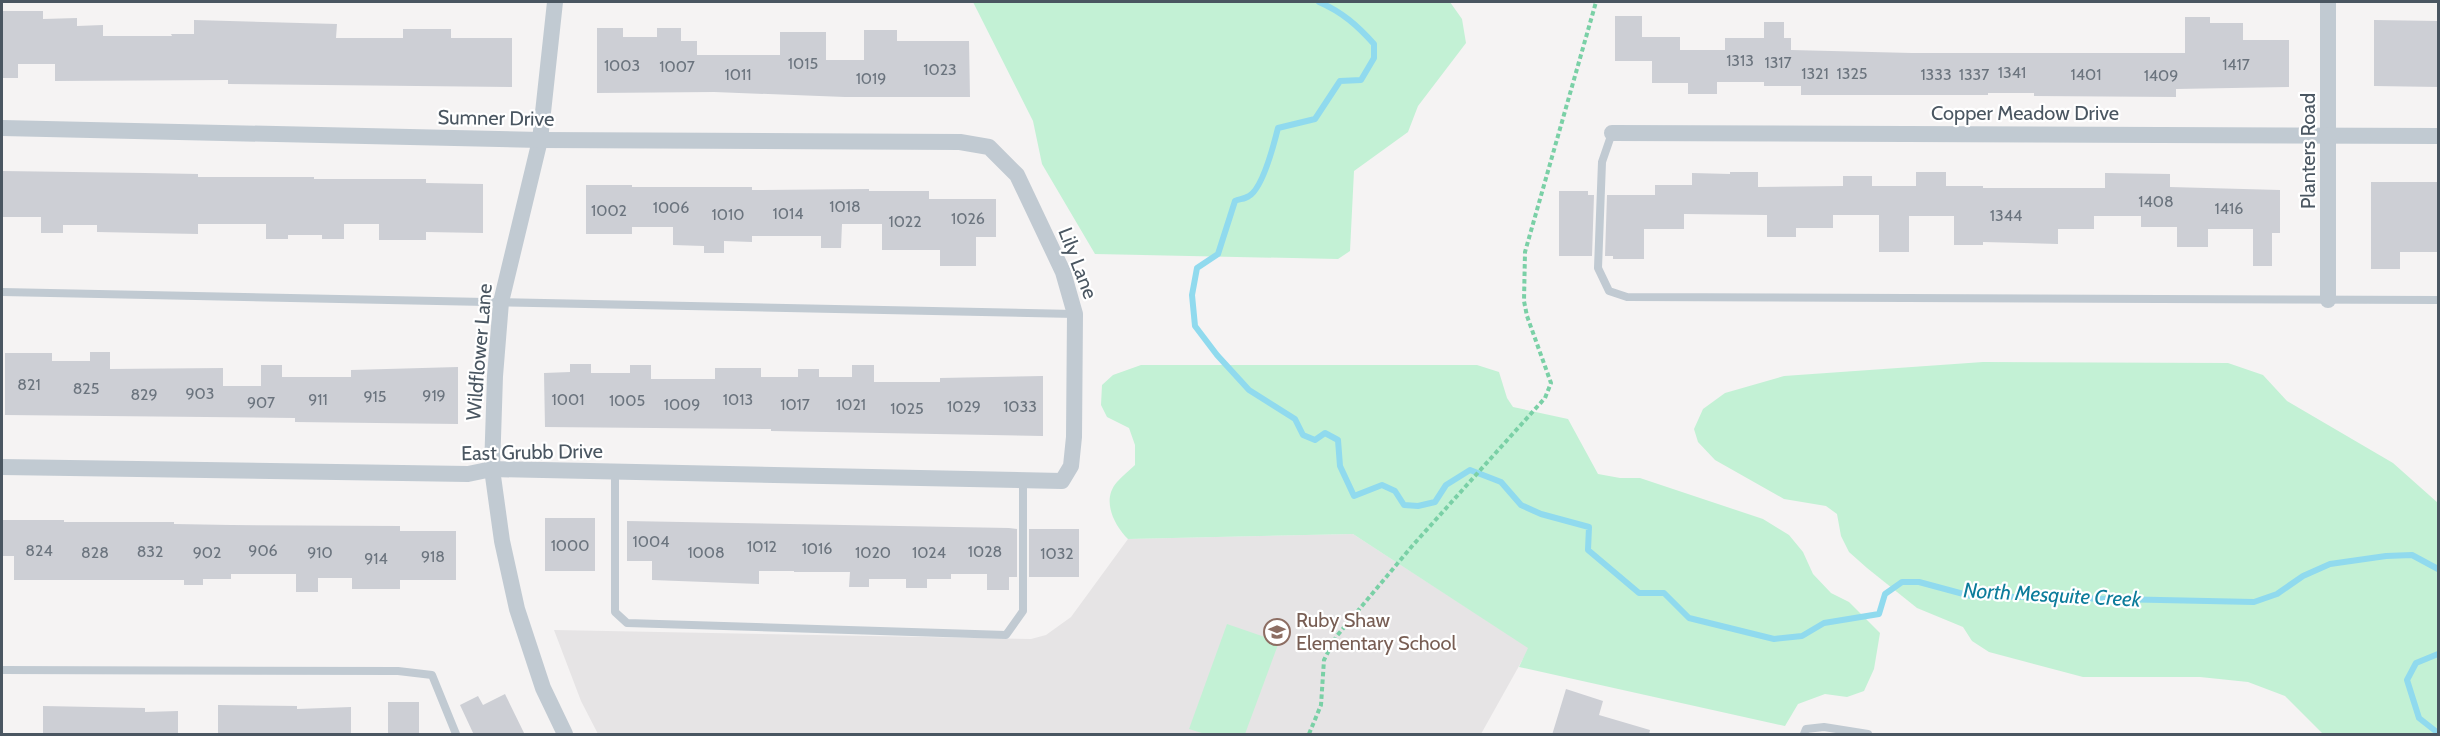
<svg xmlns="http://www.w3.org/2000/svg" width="2440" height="736" font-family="Cabin,sans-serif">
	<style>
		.education { fill: #e6e4e5 }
		.green { fill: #c3f1d5 }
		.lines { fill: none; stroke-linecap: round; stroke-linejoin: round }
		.stream { stroke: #90daee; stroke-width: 6 }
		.building { fill: #cdcfd5 }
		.path { stroke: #7ad0a6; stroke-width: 4; stroke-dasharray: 4.5 3; stroke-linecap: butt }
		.lane { stroke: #c1cad2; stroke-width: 8 }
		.street { stroke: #c1cad2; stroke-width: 16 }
		.labels { text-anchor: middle; stroke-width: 4.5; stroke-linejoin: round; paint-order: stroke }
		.number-label { font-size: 16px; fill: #6b747e }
		.street-label { font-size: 20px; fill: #4a5661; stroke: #fff }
		.education-label { font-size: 20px; fill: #785e54; stroke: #fff; text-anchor: start }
		.water-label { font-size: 21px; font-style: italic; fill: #0c7c9b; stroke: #fff }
	</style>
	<rect width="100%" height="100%" fill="#f5f3f3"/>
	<!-- education -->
	<path class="education" d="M1353,534L1529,648L1481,734H598L581,701L554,630L1031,639L1046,635L1071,617L1128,539Z"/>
	<!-- green -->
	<g class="green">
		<path d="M973,2H1450L1462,19L1466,43L1418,106L1408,132L1354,171L1350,251L1338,259L1095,254L1042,164L1033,121Z"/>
		<path d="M1983,362L2228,363L2263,375L2287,401L2393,463L2438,503V734H2323L2285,696L2248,682L2200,677H2083L1989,652L1972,641L1963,627L1917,608L1867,568L1849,552L1841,536L1837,514L1826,506L1784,499L1715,460L1698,442L1694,429L1703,409L1725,393L1784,376Z"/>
		<path d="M1141,365H1477L1499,372L1507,398L1513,407L1568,419L1598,474L1620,478H1640L1763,519L1789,535L1803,552L1813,574L1831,593L1849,602L1880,633L1874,669L1864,691L1847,697L1825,694L1798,704L1785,726L1519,667L1528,648L1353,534L1128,539C1114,525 1101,500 1117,482C1122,476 1129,471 1135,465V445L1129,428L1107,417L1101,405L1102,385L1113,375Z"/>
		<path d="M1227,624L1279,642L1245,734H1205L1189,729Z"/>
	</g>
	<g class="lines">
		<!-- stream -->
		<g class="stream">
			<path d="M1319,2C1342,12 1357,25 1374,44V58L1361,80L1340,81L1315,119L1278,128C1274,144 1263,188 1249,196C1245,199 1239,199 1235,201L1218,254L1197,268L1192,295L1195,326L1217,355L1249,390L1295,419L1303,435L1315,440L1325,433L1338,440L1340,466L1354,496L1382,485L1395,491L1404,505L1418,506L1435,502L1446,485L1470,470L1501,482L1521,505L1541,514L1589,527L1588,550L1639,593H1664L1689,618L1774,639L1802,636L1824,623L1879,614L1885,594L1902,582H1919L1971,596L2254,602L2277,594L2303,576L2330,564L2386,556L2412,555L2438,569"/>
			<path d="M2438,654L2416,663L2407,680L2419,718L2438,733"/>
		</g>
	</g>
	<!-- building -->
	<g class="building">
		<path d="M2,11H43V19L77,18V26L103,25V36H172L171,34H194V20L337,24L336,38H403V29H451V38H512V87L228,84V80L55,81V64H18V78H2Z"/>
		<path d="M1615,16H1642V37H1680V50H1725V38H1764V22H1784V38H1791V50L1912,53H2185V17H2210V23H2243V40H2289V87L2176,89V97L2034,96V93H1988V95H1801V86H1764V82H1717V94H1688V83H1652V61H1615Z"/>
		<path d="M2374,20L2439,21V87L2374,86Z"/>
		<path d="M597,28H623V37H657V28H681V41H697V55H780V32H826V60H864V30H897V41H969L970,97H845L714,92L597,93Z"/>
		<path d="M2,171L145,173L198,174V177H314V179H426V183L483,184V233L426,232V240H379V224H344V239H322V235H288V239H266V224H198V234L97,232V225H63V233H41V217H2Z"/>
		<path d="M1730,172H1758V187L1843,186V176H1872V186H1916V172H1946V186H1983V188H2105V173L2170,174V187L2280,190V233H2272V266H2253V229H2208V247H2177V227H2141V216H2094V229H2058V244L1983,242V245H1954V216H1909V252H1879V215H1833V228H1796V237H1767V215L1684,214V229H1644V259H1613V256H1605L1607,195H1655V185H1692V173L1730,174Z"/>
		<path d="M2371,182H2439V252H2400V269H2371Z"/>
		<path d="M586,185H632V187H752V190L869,189V191H929V199H996V237H976V266H940V250H882V224H842L841,248H821V236H752V242L724,241V253H704V246L673,245V227H632V234H586Z"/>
		<path d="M1559,191H1588V195H1594L1592,256H1559Z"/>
		<path d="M90,352H110V369L223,368V386H261V365H282V377H351V370L458,367V424L295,422V418L5,415V353H52V361H90Z"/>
		<path d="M570,364H591V373H630V365H651V379H715V368H761V377H798V369H819V377H852V365H874V382H940V378L1043,376V436L771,431V429L545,427L544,373L570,372Z"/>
		<rect x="545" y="518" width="50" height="53"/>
		<path d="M2,520H64V522H174V524L231,525L400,526V531H456V580H400V589H352V578H318V592H296V574H231V579H203V585H184V580H14V556H2Z"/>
		<path d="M627,521L1009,528L1017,529V577H1009V590H987V574H951V579H927V588H906V579H869V587H849L850,572H794V571H759V584L652,580V561H627Z"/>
		<rect x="1029" y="529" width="50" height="48"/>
		<path d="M1566,689L1603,701L1599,715L1650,730L1649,735H1552Z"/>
		<path d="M505,694L525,735H474L460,705L478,696L483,705Z"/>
		<rect x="388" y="702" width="31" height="33"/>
		<path d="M218,705L297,706V709L351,707V735H218Z"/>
		<path d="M43,706L145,708V712L178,711V735H43Z"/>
	</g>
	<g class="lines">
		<!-- path -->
		<path class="path" d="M1309,734L1321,705L1324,660L1336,637L1413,545L1545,398L1551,383L1527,316L1524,301L1525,252L1596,2"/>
		<!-- lane -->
		<g class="lane">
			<path d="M1612,133L1602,162L1598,268L1609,291L1627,297L2438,300"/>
			<path d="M2,292L1075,314"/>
			<path d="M615,472V612L627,623L1006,635L1023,611V480"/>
			<path d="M2,670L398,671L432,675L456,734"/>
			<path d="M1804,734L1806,729L1824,727L1868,734"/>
		</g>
		<!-- street -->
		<g class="street">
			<path d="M555,2L540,140L501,302L495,376L492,469L502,541L517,609L543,688L565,734"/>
			<path d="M2328,2V300"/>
			<path d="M2,128L540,140L960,142L989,147L1017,175L1063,272L1075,314L1074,437L1071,466L1062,481L492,469L468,474L2,467"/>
			<path d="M1612,133L2438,136"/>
		</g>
	</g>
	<!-- icons -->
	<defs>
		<symbol id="school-ring" viewBox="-11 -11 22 22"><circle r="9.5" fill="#fff" stroke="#8d6e63" stroke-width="1.5"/><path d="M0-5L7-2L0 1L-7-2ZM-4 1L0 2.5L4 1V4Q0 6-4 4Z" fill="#8d6e63"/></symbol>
	</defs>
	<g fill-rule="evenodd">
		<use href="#school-ring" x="1262" y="617" width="30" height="30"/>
	</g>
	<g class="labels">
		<!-- number labels -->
		<g class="number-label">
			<text x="1740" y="66">1313</text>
			<text x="1778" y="68">1317</text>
			<text x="803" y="69">1015</text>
			<text x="2236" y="70">1417</text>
			<text x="622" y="71">1003</text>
			<text x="677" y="72">1007</text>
			<text x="940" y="75">1023</text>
			<text x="2012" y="78">1341</text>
			<text x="1815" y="79">1321</text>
			<text x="1852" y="79">1325</text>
			<text x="738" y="80">1011</text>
			<text x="1936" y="80">1333</text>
			<text x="1974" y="80">1337</text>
			<text x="2086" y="80">1401</text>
			<text x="2161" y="81">1409</text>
			<text x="871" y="84">1019</text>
			<text x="2156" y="207">1408</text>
			<text x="845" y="212">1018</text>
			<text x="671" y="213">1006</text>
			<text x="2229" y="214">1416</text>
			<text x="609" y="216">1002</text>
			<text x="788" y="219">1014</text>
			<text x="728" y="220">1010</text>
			<text x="2006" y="221">1344</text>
			<text x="968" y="224">1026</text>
			<text x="905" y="227">1022</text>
			<text x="29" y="390">821</text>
			<text x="86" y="394">825</text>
			<text x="200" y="399">903</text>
			<text x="144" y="400">829</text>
			<text x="434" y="401">919</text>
			<text x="375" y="402">915</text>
			<text x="318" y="405">911</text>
			<text x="568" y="405">1001</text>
			<text x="738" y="405">1013</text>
			<text x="627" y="406">1005</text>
			<text x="261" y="408">907</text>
			<text x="682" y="410">1009</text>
			<text x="795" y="410">1017</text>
			<text x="851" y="410">1021</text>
			<text x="964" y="412">1029</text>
			<text x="1020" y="412">1033</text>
			<text x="907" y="414">1025</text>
			<text x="651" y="547">1004</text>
			<text x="570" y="551">1000</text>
			<text x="762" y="552">1012</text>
			<text x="817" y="554">1016</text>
			<text x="39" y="556">824</text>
			<text x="263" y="556">906</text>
			<text x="150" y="557">832</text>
			<text x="985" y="557">1028</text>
			<text x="95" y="558">828</text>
			<text x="207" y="558">902</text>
			<text x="320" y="558">910</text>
			<text x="706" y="558">1008</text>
			<text x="873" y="558">1020</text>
			<text x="929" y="558">1024</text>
			<text x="1057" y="559">1032</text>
			<text x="433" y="562">918</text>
			<text x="376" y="564">914</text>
		</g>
		<!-- street labels -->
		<g class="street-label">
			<text x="2025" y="120">Copper Meadow Drive</text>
			<text transform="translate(496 118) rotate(1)" y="7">Sumner Drive</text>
			<text transform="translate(2308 151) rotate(-90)" y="7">Planters Road</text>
			<text transform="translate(1078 263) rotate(69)" y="7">Lily Lane</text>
			<text transform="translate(479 352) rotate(-85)" y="7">Wildflower Lane</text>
			<text transform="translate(532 452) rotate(-1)" y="7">East Grubb Drive</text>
		</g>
		<!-- education labels -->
		<g class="education-label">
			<text x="1296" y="627">Ruby Shaw<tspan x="1296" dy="23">Elementary School</tspan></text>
		</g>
		<!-- water labels -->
		<g class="water-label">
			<text transform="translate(2052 595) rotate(3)" y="7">North Mesquite Creek</text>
		</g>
	</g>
	<!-- border -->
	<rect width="2440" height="736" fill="none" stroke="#4a5661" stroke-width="6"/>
</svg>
